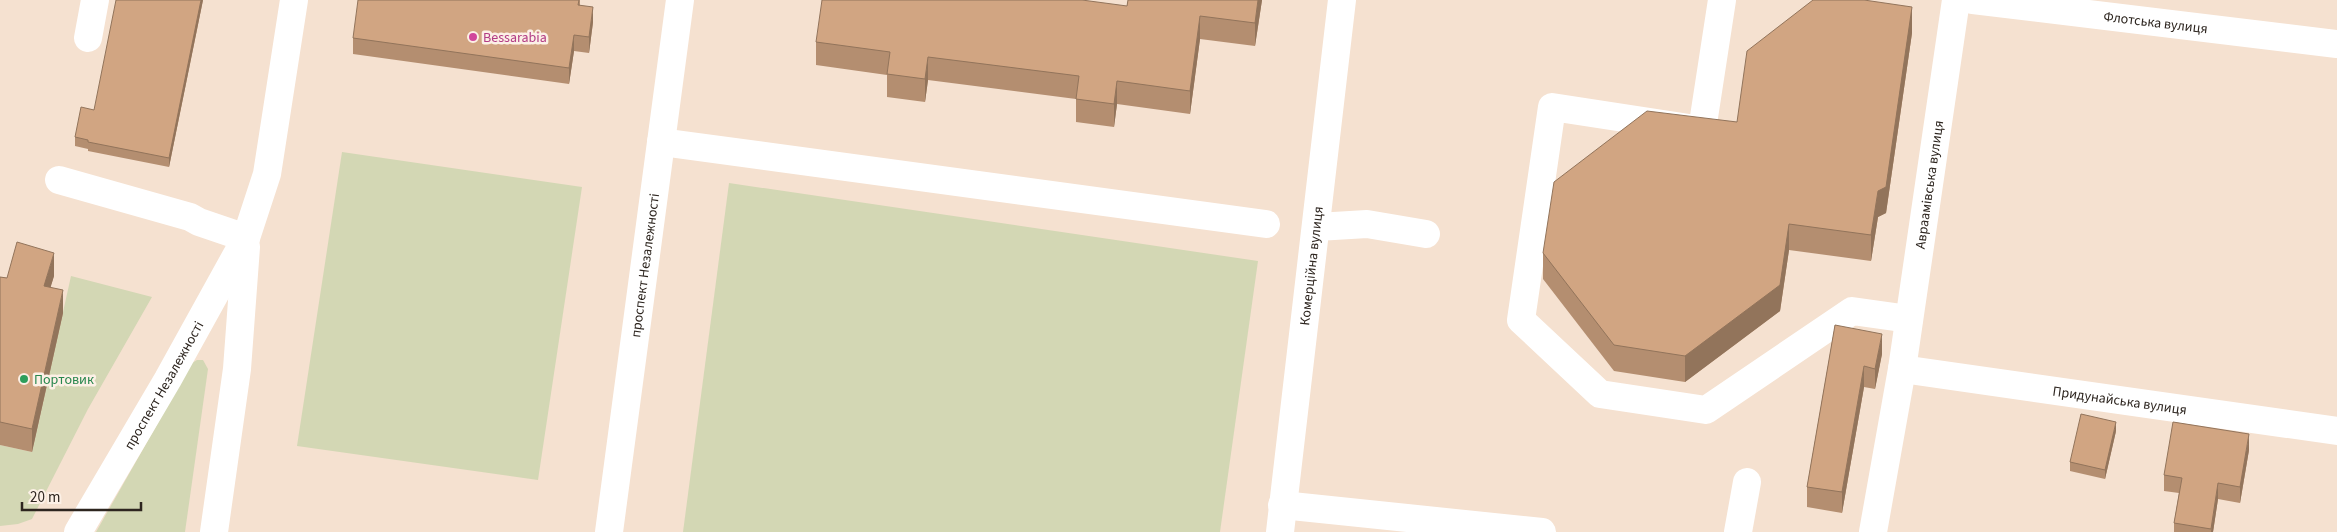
<svg xmlns="http://www.w3.org/2000/svg" width="2337" height="532" font-family="'Source Sans 3',sans-serif">
	<style>
		.green { fill: #d3d7b4 }
		.lines { fill: none; stroke-linecap: round; stroke-linejoin: round }
		.minor { stroke: #fff; stroke-width: 28 }
		.wall { fill: #b48e70 }
		.shaded-wall { fill: #92745b }
		.building { fill: #d1a582; stroke: #92745b }
		.hotel-dot { fill: #d1479c; stroke: #fcf0e6; stroke-width: 2 }
		.leisure-dot { fill: #2e9e5b; stroke: #fcf0e6; stroke-width: 2 }
		.labels { text-anchor: middle; stroke-width: 5; stroke-linejoin: round; paint-order: stroke }
		.street-label { font-size: 14px; fill: #2d251f; stroke: #fcf0e6 }
		.hotel-label { font-size: 14px; fill: #b23c85; stroke: #fcf0e6; text-anchor: start }
		.leisure-label { font-size: 14px; fill: #27864d; stroke: #fcf0e6; text-anchor: start }
	</style>
	<rect width="100%" height="100%" fill="#f5e1d0"/>
	<!-- green -->
	<g class="green">
		<path d="M342,152L582,187L538,480L297,446Z"/>
		<path d="M729,183L1258,261L1220,532H683Z"/>
		<path d="M71,276L152,297L88,409L32,519L18,524L0,526V445L32,452Z"/>
		<path d="M197,360H203L208,369L185,532H96L192,363Z"/>
	</g>
	<g class="lines">
		<!-- minor -->
		<g class="minor">
			<path d="M1722,0L1702,130L1552,107L1521,320L1600,394L1706,410L1852,311L1909,319"/>
			<path id="s1" d="M1973,0L2337,44"/>
			<path d="M88,38L95,0"/>
			<path d="M661,142L1266,224"/>
			<path d="M59,180L190,217L199,222L246,238"/>
			<path d="M1317,227L1367,224L1426,234"/>
			<path id="s2" d="M1902,369L2337,431"/>
			<path d="M1282,505L1542,532"/>
			<path id="s3" d="M78,532L168,379L246,238L267,174L294,0"/>
			<path d="M214,532L237,369L246,247"/>
			<path id="s4" d="M609,532L680,0"/>
			<path id="s5" d="M1280,532L1342,0"/>
			<path d="M1738,532L1747,482"/>
			<path id="s6" d="M1873,532L1902,369L1956,0"/>
		</g>
	</g>
	<!-- wall -->
	<g class="wall">
		<path d="M203,0L169,167L88,151V149L75,146V137L94,110Z"/>
		<path d="M580,0V5L593,22L589,53L574,51L569,84L353,54V38Z"/>
		<path d="M1128,0H1262L1255,46L1200,39L1190,114L1117,104L1114,127L1076,122V99L928,80L925,102L887,97V75L816,65V42L1127,6Z"/>
		<path d="M1912,33L1886,213L1878,217L1871,261L1789,250L1780,311L1685,382L1614,371L1543,279V253L1737,122Z"/>
		<path d="M54,276L50,288L63,313L32,452L0,445V277L7,278Z"/>
		<path d="M1835,325L1882,354L1875,389L1864,387L1842,513L1807,507V487Z"/>
		<path d="M2116,431L2105,479L2070,471V462Z"/>
		<path d="M2249,450L2240,503L2218,499L2213,532H2174V523L2179,493L2164,491V475Z"/>
	</g>
	<!-- shaded-wall -->
	<g class="shaded-wall">
		<path d="M201,0H203L169,167V158Z"/>
		<path d="M1258,0H1262L1255,46V23Z"/>
		<path d="M593,7V22L589,53V37Z"/>
		<path d="M1912,7V33L1886,213L1878,217L1871,261V235L1878,191Z"/>
		<path d="M1200,16V39L1190,114V91Z"/>
		<path d="M574,35V51L569,84V68Z"/>
		<path d="M928,57V80L925,102V79Z"/>
		<path d="M1117,81V104L1114,127V104Z"/>
		<path d="M1789,224V250L1780,311L1685,382V356Z"/>
		<path d="M54,253V276L44,309V286Z"/>
		<path d="M63,290V313L32,452V429Z"/>
		<path d="M1882,334V354L1875,389V369Z"/>
		<path d="M1864,366V387L1842,513V492Z"/>
		<path d="M2116,422V431L2105,479V470Z"/>
		<path d="M2249,434V450L2240,503V487Z"/>
		<path d="M2218,483V499L2213,532H2211Z"/>
	</g>
	<!-- building -->
	<g class="building">
		<path d="M116,0H201L169,158L88,142V140L75,137L81,107L94,110Z"/>
		<path d="M358,0H579L578,5L593,7L589,37L574,35L569,68L353,38Z"/>
		<path d="M822,0H1082L1127,6L1128,0H1258L1255,23L1200,16L1190,91L1117,81L1114,104L1076,99L1079,76L928,57L925,79L887,74L890,52L816,42Z"/>
		<path d="M1813,0H1864L1912,7L1886,187L1878,191L1871,235L1789,224L1780,285L1685,356L1614,345L1543,253L1554,182L1647,111L1737,122L1747,51Z"/>
		<path d="M17,242L54,253L44,286L63,290L32,429L0,422V277L7,278Z"/>
		<path d="M1835,325L1882,334L1875,369L1864,366L1842,492L1807,487Z"/>
		<path d="M2081,414L2116,422L2105,470L2070,462Z"/>
		<path d="M2173,422L2249,434L2240,487L2218,483L2211,529L2174,523L2182,478L2164,475Z"/>
	</g>
	<!-- markers -->
	<circle class="hotel-dot" cx="473" cy="37" r="5"/>
	<circle class="leisure-dot" cx="24" cy="379" r="5"/>
	<g class="labels">
		<!-- street labels -->
		<g class="street-label">
			<text dy="5" stroke="none"><textPath href="#s1" startOffset="184">Флотська вулиця</textPath></text>
			<text dy="5" stroke="none"><textPath href="#s6" startOffset="352">Авраамівська вулиця</textPath></text>
			<text dy="5" stroke="none"><textPath href="#s4" startOffset="269">проспект Незалежності</textPath></text>
			<text dy="5" stroke="none"><textPath href="#s5" startOffset="268">Комерційна вулиця</textPath></text>
			<text dy="5" stroke="none"><textPath href="#s3" startOffset="170">проспект Незалежності</textPath></text>
			<text dy="5" stroke="none"><textPath href="#s2" startOffset="220">Придунайська вулиця</textPath></text>
		</g>
		<!-- hotel labels -->
		<g class="hotel-label">
			<text x="483" y="42">Bessarabia</text>
		</g>
		<!-- leisure labels -->
		<g class="leisure-label">
			<text x="34" y="384">Портовик</text>
		</g>
	</g>
	<!-- scale -->
	<path d="M22 502v8h119v-8" fill="none" stroke="#2d251f" stroke-width="2.5"/>
	<text x="30" y="502" font-size="15" fill="#2d251f" stroke="#fcf0e6" stroke-width="4" paint-order="stroke">20 m</text>
</svg>
